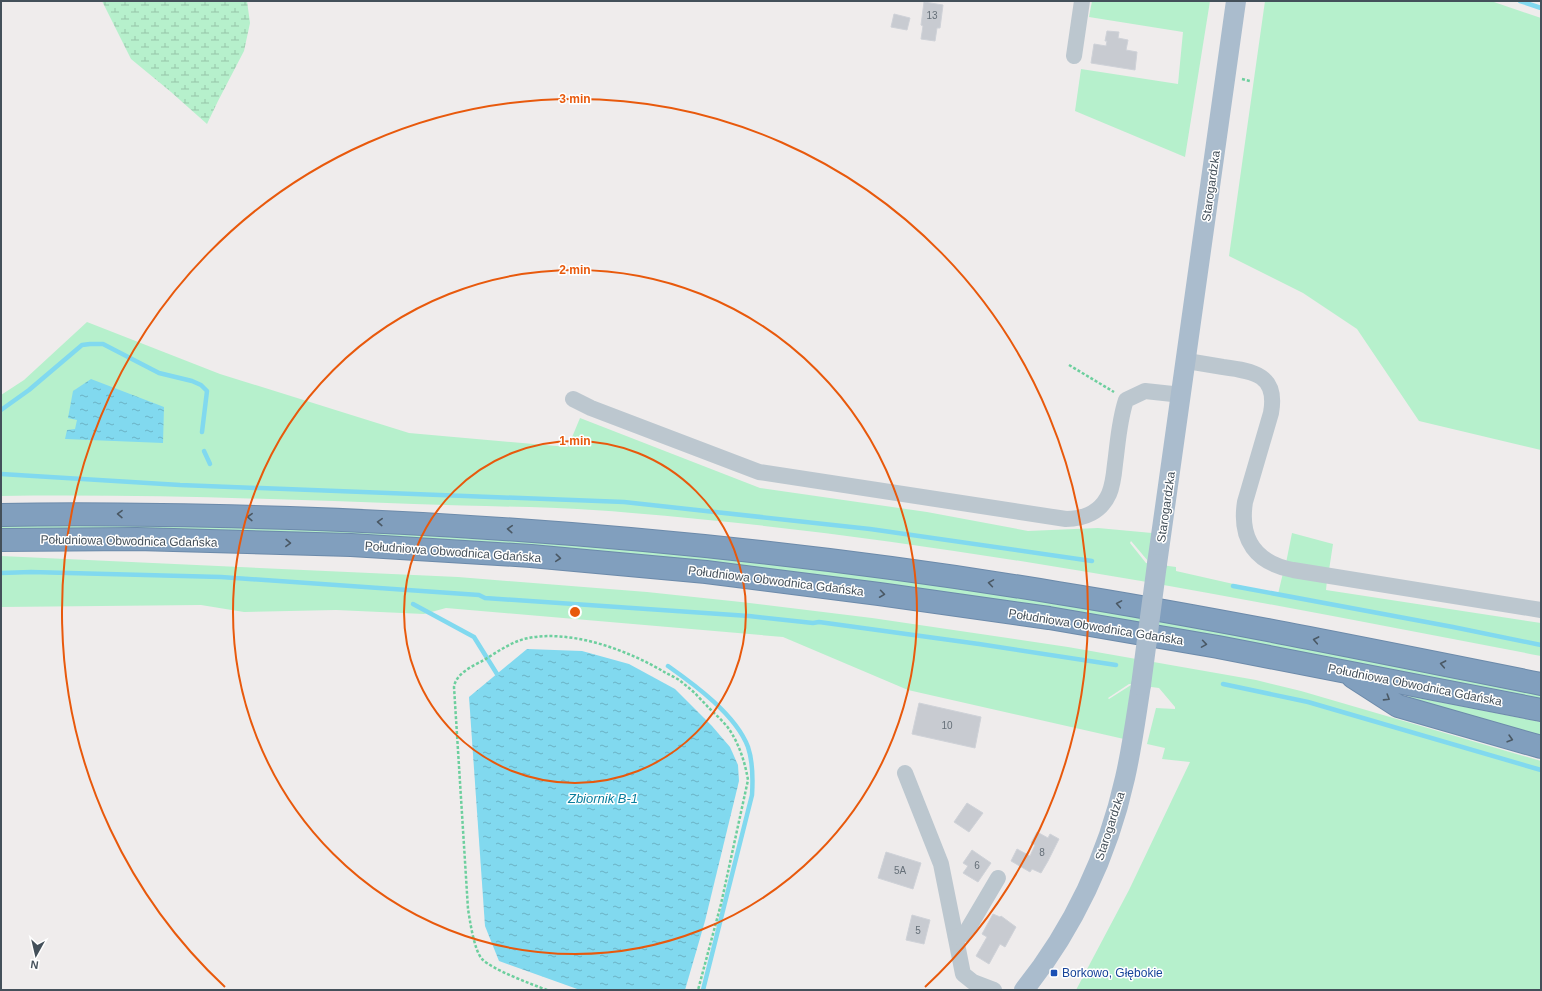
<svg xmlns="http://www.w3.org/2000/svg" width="1542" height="991" font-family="Arial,sans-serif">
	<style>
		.grass { fill: #b6f0cc }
		.wetland { fill: url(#wetland-marsh) }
		.water { fill: url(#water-ripples) }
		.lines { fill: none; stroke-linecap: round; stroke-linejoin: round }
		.stream { stroke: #81d9ef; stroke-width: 4.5 }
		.building { fill: #c8cbd1; stroke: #cfd2d8 }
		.highway-casing { stroke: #6c8aaa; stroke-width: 24 }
		.path { stroke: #6dcf9e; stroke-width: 2.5; stroke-dasharray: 3 2; stroke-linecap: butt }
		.minor { stroke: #bcc7cf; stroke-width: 16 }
		.major { stroke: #aabccd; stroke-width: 20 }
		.highway { stroke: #819fbe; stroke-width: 22 }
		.major-bridge { stroke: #aabccd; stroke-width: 20 }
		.oneway { stroke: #4a5864 }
		.ring { fill: none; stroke: #e8590c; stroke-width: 2 }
		.transit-dot { fill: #1a4fb4; stroke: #fff; stroke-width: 1.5 }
		.labels { text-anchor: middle; stroke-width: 3; stroke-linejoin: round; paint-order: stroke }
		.number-label { font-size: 10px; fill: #656f78 }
		.street-label { font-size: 12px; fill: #44505a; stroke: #fff }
		.transit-label { font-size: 12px; fill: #164399; stroke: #fff; text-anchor: start }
		.water-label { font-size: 13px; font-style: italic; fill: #077d9c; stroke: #fff }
		.centre { fill: #e8590c; stroke: #fff; stroke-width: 2 }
		.ring-label { font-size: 12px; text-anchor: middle; font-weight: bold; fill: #e8590c; stroke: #fff; stroke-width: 3; stroke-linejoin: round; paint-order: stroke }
	</style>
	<defs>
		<pattern id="wetland-marsh" width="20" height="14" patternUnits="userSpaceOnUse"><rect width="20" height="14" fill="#b6f0cc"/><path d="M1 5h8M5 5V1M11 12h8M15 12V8" fill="none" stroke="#96c5a9"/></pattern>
		<pattern id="water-ripples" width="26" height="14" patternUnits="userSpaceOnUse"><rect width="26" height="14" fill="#81d9ef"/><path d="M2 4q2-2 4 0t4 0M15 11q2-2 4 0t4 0" fill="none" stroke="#6bb2c5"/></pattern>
	</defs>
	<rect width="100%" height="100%" fill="#efecec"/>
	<!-- grass -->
	<g class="grass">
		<path d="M1092,1H1210L1185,157L1075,111L1081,69L1178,84L1183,32L1089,17Z"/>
		<path d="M1265,1H1491L1541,18V450L1419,421L1357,329L1303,293L1229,256Z"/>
		<path d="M87,322L220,374L409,433L568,447L580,418L760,488L927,512L1028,531L1098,528L1152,533L1148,561L1131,541L1130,543L1146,563L1176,567V571L1278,594L1283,573L1327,580L1326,590L1541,623V656C1240,598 938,538 632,513C560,506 487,507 414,504C276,499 139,494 1,496V395L24,380Z"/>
		<path d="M1,522L364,528L718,555L1071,604L1541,692V701L893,587L1,532Z"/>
		<path d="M1292,533L1333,544L1329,570L1286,563Z"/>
		<path d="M1,556L458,577L647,592L741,602L872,618L1068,647L1256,680L1301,691L1541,761V990H1076L1129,890L1190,762L1162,759L1165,748L1147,744L1156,708L1175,709V707L1159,688L1129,684L1108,698L1109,699L1131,685L1124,739L908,690L783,637L446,608L424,614L336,610L244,612L201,605L1,607Z"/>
		<path d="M1409,696L1541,722V736L1407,698Z"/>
	</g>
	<!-- wetland -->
	<path class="wetland" d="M102,1H247L250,23L244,51L218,101L207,124L171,92L131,59Z"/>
	<!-- water -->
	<g class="water">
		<path d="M91,379L164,407L163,443L65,439L67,430L75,429L77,420L68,418L73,391Z"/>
		<path d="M527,649L582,651L629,664L675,689L712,726L730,747L738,765L739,781L705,921L685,990H580L499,961L485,926L469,697Z"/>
	</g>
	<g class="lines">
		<!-- stream -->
		<g class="stream">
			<path d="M1520,1L1541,8"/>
			<path d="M1,410L29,390L82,345L90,344H103L159,373L192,381L201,385L207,391L202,432"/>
			<path d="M204,451L210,464"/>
			<path d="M1,474L180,485L624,502L870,529L1092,561"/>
			<path d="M1,573L31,572L221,577L479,595L485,598L749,616L813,623L819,622L979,644L1116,665"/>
			<path d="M1233,586L1453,627L1541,645"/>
			<path d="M413,604L474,637L497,674"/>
			<path d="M668,666C695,685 736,715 748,747C753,762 753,779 752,795L703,990"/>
			<path d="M1223,684L1308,702L1541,770"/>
		</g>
	</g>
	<!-- building -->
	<g class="building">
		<path d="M924,2L943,5L940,28H937L935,41L921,39L923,26L921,25Z"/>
		<path d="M894,14L910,18L907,30L891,27Z"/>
		<path d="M1107,31L1119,32L1118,38L1128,40L1126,50L1137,52L1135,70L1091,63L1094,44L1106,46L1107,41H1105Z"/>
		<path d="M919,703L981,717L975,748L912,734Z"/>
		<path d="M967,803L983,813L969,832L954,822Z"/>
		<path d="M1037,832L1048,838L1050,834L1059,839L1048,861L1041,873L1032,869L1030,872L1011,861L1017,849L1030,856L1035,845L1031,843Z"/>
		<path d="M972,850L991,863L978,882L963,873L968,866L963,863Z"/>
		<path d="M886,852L921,863L913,889L878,878Z"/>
		<path d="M993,914L1000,917L1001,916L1016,927L1005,947L1000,944L989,964L976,956L987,937L982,934Z"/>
		<path d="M912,915L930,920L924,944L906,940Z"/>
	</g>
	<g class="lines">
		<defs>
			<g id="highway">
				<path d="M1,515C97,513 193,515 290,518C547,527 804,551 1058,593C1220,619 1380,652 1541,684"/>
				<path d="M1,540L137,539L351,545L531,556L706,572L879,594L1049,618L1218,647L1541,710"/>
				<path d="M1353,677L1398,706L1541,747"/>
			</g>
		</defs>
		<!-- highway casing -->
		<use href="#highway" class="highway-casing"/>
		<!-- path -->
		<g class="path">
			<path d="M1242,79L1250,81"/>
			<path d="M1069,365L1114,392"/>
			<path d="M547,990C531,984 493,970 482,959C474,950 470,921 468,909L454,687C456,673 473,666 484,660C497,652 510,643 524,639C569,628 628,650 666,673C672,676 679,679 684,684C694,691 702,701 710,709C716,715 724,722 729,729C739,744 745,762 748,780L721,904L698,990"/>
		</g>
		<!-- minor -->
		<g class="minor">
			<path d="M1074,56L1082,1"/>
			<path d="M1187,361C1199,363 1211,365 1223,367C1254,371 1278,375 1271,413L1245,502C1239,540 1256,563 1293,570L1541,610"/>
			<path d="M573,399L591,408L759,472L1066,519C1084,519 1101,512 1109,494C1113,485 1114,474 1115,464C1118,442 1119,421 1126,400L1145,391L1182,395"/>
			<path d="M905,773L941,864L963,974L973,982L994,990"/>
			<path d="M956,937L965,934L998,878"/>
		</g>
		<!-- major -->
		<g class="major">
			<path d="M1157,564L1236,1"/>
			<path d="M1024,990C1073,929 1108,855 1125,778C1132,748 1136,716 1141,685"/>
		</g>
		<!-- highway -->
		<use href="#highway" class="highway"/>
		<!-- major-bridge -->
		<path class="major-bridge" d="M1141,685L1157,564"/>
	</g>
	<!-- one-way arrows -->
	<defs><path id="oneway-chevron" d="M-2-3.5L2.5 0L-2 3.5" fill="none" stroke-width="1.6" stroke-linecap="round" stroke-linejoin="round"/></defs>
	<g class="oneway">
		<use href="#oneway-chevron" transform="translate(120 514) rotate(-179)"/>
		<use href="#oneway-chevron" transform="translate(250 517) rotate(-178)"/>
		<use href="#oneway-chevron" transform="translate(380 522) rotate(-177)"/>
		<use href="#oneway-chevron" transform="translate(510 529) rotate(-176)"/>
		<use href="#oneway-chevron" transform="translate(288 543) rotate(2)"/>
		<use href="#oneway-chevron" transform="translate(558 558) rotate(5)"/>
		<use href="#oneway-chevron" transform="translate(991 583) rotate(-171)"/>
		<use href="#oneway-chevron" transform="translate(882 594) rotate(8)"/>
		<use href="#oneway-chevron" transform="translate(1119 604) rotate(-170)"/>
		<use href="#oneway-chevron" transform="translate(1316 640) rotate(-169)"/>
		<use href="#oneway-chevron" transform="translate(1204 644) rotate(9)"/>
		<use href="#oneway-chevron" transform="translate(1443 664) rotate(-169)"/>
		<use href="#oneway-chevron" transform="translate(1387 698) rotate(32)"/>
		<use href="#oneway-chevron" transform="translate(1510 739) rotate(16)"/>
	</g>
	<!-- distance rings -->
	<g class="ring">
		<circle cx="575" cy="612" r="171"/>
		<circle cx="575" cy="612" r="342"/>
		<path d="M225 987A513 513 0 1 1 925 987"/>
	</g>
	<!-- markers -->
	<rect class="transit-dot" x="1050" y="969" width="8" height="8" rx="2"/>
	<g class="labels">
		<!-- number labels -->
		<g class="number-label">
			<text x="932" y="19">13</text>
			<text x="947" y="729">10</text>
			<text x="1042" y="856">8</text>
			<text x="977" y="869">6</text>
			<text x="900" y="874">5A</text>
			<text x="918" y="934">5</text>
		</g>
		<!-- street labels -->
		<g class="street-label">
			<text transform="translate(1211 186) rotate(-82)" y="4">Starogardzka</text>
			<text transform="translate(1166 507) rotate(-82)" y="4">Starogardzka</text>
			<text transform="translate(129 541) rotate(1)" y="4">Południowa Obwodnica Gdańska</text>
			<text transform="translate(453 552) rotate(4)" y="4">Południowa Obwodnica Gdańska</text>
			<text transform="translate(776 581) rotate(7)" y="4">Południowa Obwodnica Gdańska</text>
			<text transform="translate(1096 627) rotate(9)" y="4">Południowa Obwodnica Gdańska</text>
			<text transform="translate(1415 685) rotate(11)" y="4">Południowa Obwodnica Gdańska</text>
			<text transform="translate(1110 826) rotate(-72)" y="4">Starogardzka</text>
		</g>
		<!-- transit labels -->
		<g class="transit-label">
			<text x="1062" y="977">Borkowo, Głębokie</text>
		</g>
		<!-- water labels -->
		<g class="water-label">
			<text x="603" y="803">Zbiornik B-1</text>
		</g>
	</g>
	<circle cx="575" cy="612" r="6" class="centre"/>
	<g class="ring-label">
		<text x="575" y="103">3 min</text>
		<text x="575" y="274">2 min</text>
		<text x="575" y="445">1 min</text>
	</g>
	<!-- border -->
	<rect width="1542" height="991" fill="none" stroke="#44505a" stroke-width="4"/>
	<!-- north arrow -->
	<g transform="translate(36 955) rotate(188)" stroke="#ffffff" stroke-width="3" paint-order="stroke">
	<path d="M0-3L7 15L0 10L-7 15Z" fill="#44505a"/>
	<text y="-6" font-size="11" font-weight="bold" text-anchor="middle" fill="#44505a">N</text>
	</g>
</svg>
